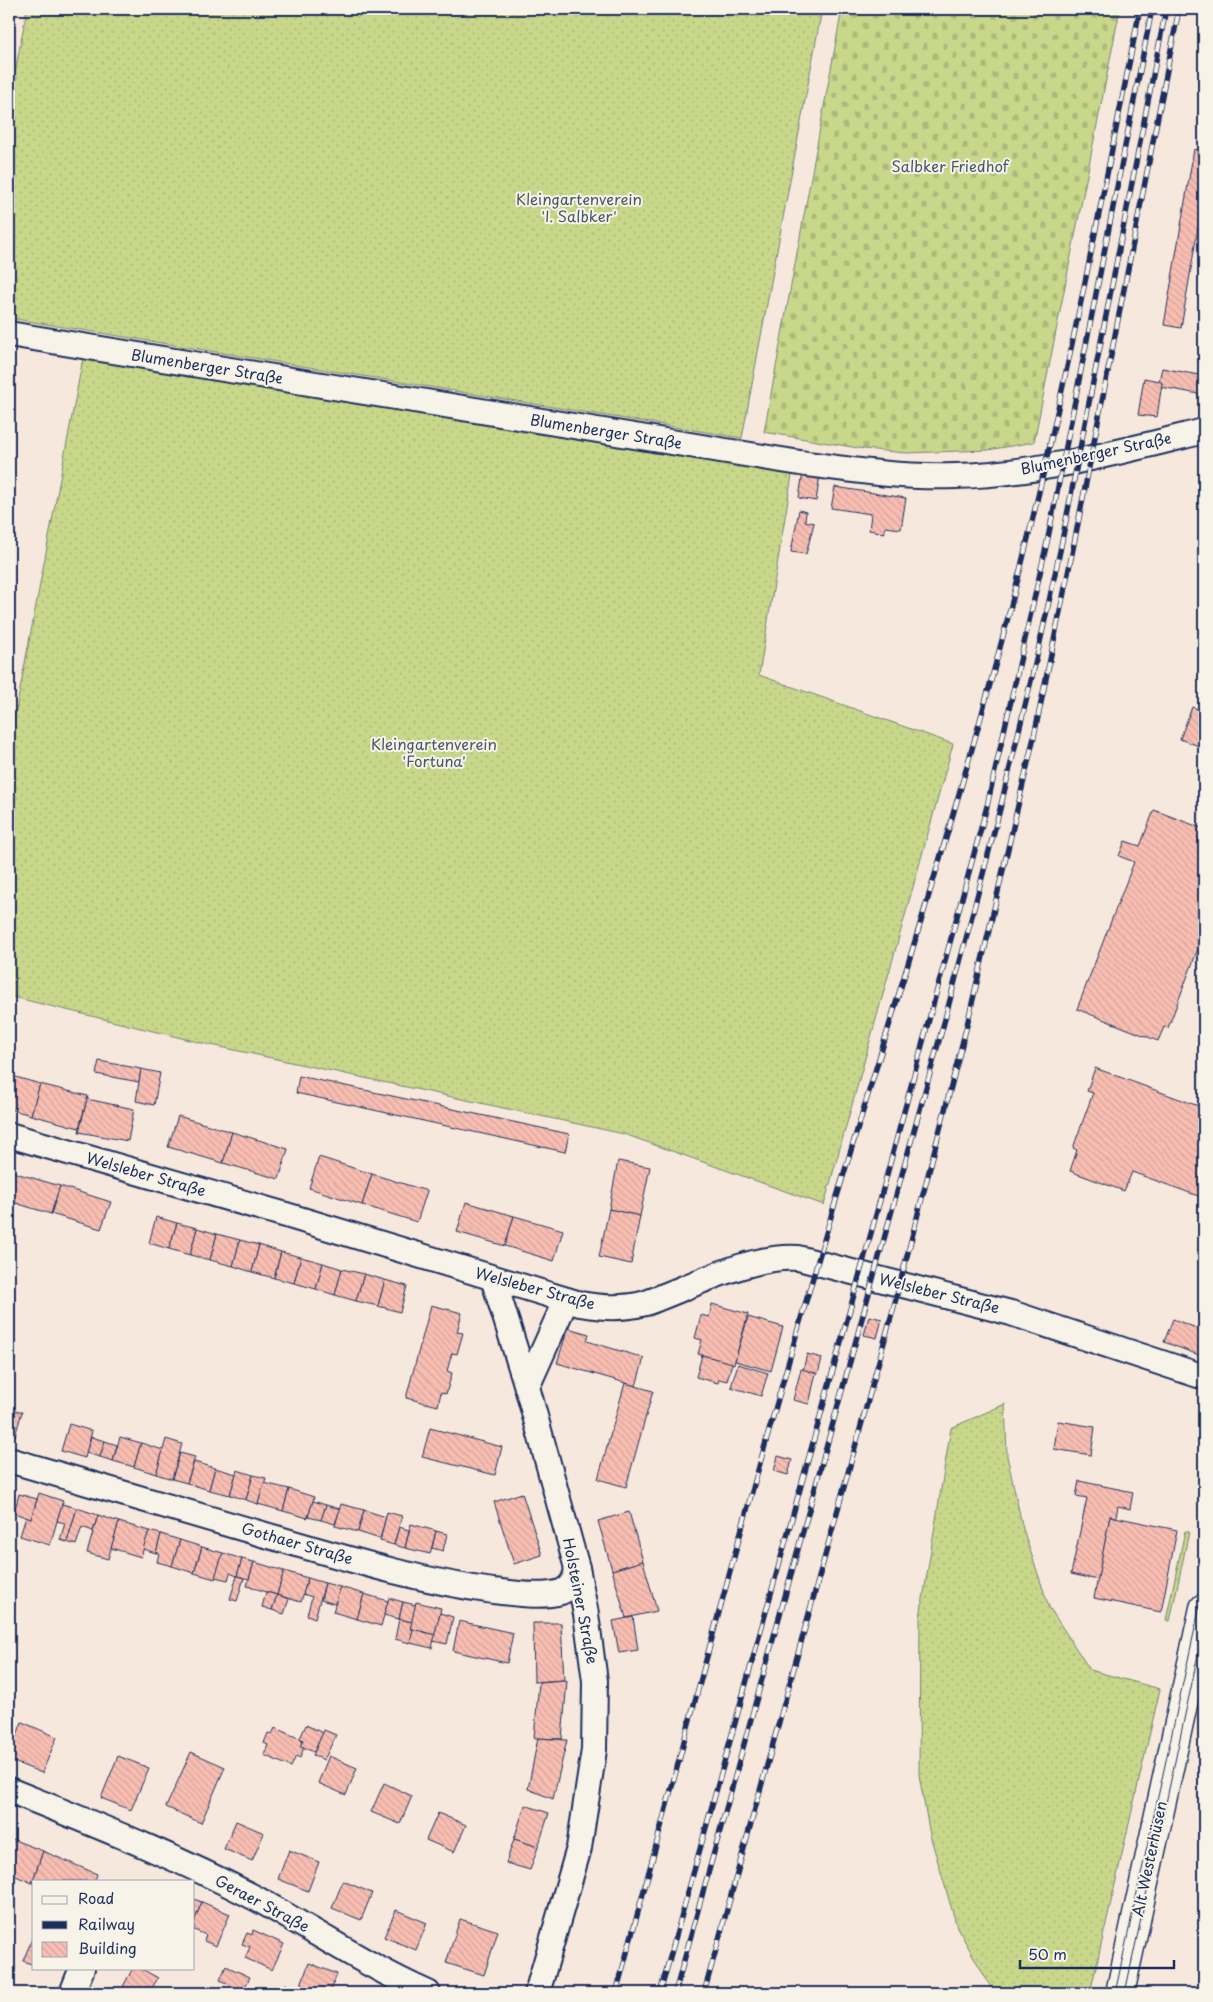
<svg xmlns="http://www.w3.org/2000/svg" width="1213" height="2002" font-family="'Playpen Sans',sans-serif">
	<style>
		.grass { fill: url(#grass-dots); stroke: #728374 }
		.cemetery { fill: url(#cemetery-stones); stroke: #728374 }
		.building { fill: url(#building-back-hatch); stroke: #1b2f5e }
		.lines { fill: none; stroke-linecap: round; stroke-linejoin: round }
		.minor-casing { stroke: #1b2f5e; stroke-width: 28 }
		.secondary-casing { stroke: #1b2f5e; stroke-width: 31 }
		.minor { stroke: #f7f3e8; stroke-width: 24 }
		.secondary { stroke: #f7f3e8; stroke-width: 28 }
		.tram { stroke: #1b2f5e; stroke-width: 1 }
		.rail-casing { stroke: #1b2f5e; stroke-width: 5.5 }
		.rail { stroke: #f7f3e8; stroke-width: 4; stroke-dasharray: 11; stroke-linecap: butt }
		.labels { text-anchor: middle; stroke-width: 4; stroke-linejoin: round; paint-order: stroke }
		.park-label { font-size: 15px; fill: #465969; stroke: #f7f3e8 }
		.street-label { font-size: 15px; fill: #1b2f5e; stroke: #f7f3e8 }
	</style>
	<defs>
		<pattern id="grass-dots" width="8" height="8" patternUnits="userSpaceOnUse" patternTransform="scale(1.25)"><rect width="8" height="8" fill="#c9d78b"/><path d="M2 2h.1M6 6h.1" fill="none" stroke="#acb97a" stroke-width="1.8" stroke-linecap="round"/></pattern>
		<pattern id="cemetery-stones" width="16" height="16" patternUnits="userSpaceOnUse" patternTransform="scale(1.25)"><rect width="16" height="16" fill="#c9d78b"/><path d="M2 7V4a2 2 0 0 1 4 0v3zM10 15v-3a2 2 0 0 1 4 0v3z" fill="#acb97a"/></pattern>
		<pattern id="building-back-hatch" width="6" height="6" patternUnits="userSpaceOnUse" patternTransform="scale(1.25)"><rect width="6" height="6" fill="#f9beb2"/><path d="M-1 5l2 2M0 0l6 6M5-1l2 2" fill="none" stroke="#d5a49c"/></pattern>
	</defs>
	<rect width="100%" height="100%" fill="#f7e8dd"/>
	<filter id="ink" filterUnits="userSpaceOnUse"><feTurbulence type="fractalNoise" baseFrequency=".02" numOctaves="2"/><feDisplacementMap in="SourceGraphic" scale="10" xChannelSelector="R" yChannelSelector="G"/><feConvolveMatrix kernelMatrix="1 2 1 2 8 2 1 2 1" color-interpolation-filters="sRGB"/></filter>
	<g filter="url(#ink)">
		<!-- grass -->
		<g class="grass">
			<path d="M27,9H822L742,438L9,318V104Z"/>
			<path d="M83,358L792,475L759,675L953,744L824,1205L624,1134L202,1043L9,996V747Z"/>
			<path d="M1005,1404L1007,1456L1023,1529L1049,1607L1090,1670L1160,1689L1090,1993H994L957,1927L930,1835L919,1775L920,1617L951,1428Z"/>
			<path d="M1185,1531L1189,1532L1170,1621L1166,1620Z"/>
		</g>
		<!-- cemetery -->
		<path class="cemetery" d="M842,9H1120L1034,442L988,450L906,453L864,449L764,432Z"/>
		<!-- building -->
		<g class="building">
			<path d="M1194,149L1204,151V192L1181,328L1164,325Z"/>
			<path d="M1162,368L1204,376V395L1161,387L1162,383L1159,381Z"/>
			<path d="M1144,378L1159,381L1162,383L1157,417L1138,415Z"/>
			<path d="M803,472L820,475L816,501L799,498Z"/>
			<path d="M835,487L906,498L901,529L885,527L884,533L869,530L871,514L831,508Z"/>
			<path d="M799,510L806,512L805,521L814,523L806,554L791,552Z"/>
			<path d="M1192,707L1204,711V748L1180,739Z"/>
			<path d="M1154,810L1204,829V933L1168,1028L1164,1027L1158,1041L1077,1009L1134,862L1119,856L1125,841L1140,846Z"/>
			<path d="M99,1061L141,1069L139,1082L96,1074Z"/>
			<path d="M1095,1068L1204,1108V1198L1132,1172L1124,1191L1070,1171L1077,1150L1073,1148L1093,1093L1087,1091Z"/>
			<path d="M141,1069L160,1073L154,1105L136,1101Z"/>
			<path d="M9,1075L40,1084L31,1115L9,1109Z"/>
			<path d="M299,1076L569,1134L565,1152L296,1093Z"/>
			<path d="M40,1084L88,1096L79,1128L31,1115Z"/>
			<path d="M87,1099L134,1109L128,1141L79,1132Z"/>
			<path d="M178,1116L232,1132L223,1163L168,1147Z"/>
			<path d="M232,1132L288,1149L279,1179L223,1163Z"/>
			<path d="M319,1157L372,1174L362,1205L309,1188Z"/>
			<path d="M618,1161L650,1167L640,1216L609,1209Z"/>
			<path d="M9,1171L60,1186L51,1214L9,1201Z"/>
			<path d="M372,1174L427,1191L417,1222L362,1205Z"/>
			<path d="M60,1186L111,1202L101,1229L51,1214Z"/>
			<path d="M466,1202L514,1216L505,1246L457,1232Z"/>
			<path d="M609,1209L640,1216L631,1264L599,1257Z"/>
			<path d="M514,1216L563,1230L554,1261L505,1246Z"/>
			<path d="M156,1217L177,1223L169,1249L149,1243Z"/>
			<path d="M177,1223L197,1228L190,1255L169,1249Z"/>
			<path d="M197,1228L217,1234L210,1260L190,1255Z"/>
			<path d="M217,1234L240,1240L233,1266L210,1260Z"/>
			<path d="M240,1240L259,1245L252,1272L233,1266Z"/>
			<path d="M259,1245L281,1252L274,1278L252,1272Z"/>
			<path d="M281,1252L301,1257L294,1283L274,1278Z"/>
			<path d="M301,1257L323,1263L316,1289L294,1283Z"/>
			<path d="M323,1263L342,1269L335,1295L316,1289Z"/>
			<path d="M342,1269L364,1274L356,1301L335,1295Z"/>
			<path d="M364,1274L385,1280L378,1306L356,1301Z"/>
			<path d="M385,1280L407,1286L400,1312L378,1306Z"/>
			<path d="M712,1304L748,1314L734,1364L698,1354L702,1340L695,1338L701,1315L709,1317Z"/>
			<path d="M431,1305L462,1313L457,1332L463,1333L457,1354L452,1353L447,1371L452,1373L446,1394L441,1392L438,1406L406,1398Z"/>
			<path d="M869,1316L882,1319L877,1338L864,1335Z"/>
			<path d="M748,1317L783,1327L771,1371L735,1361Z"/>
			<path d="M1173,1319L1204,1331V1357L1164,1342Z"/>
			<path d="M568,1328L589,1334L587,1341L644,1358L636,1386L557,1363Z"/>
			<path d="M807,1354L822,1358L818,1374L803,1370Z"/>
			<path d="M702,1355L732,1363L727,1381L719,1379L718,1383L696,1377Z"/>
			<path d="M738,1364L768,1373L761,1396L731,1387Z"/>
			<path d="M801,1369L816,1373L809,1404L793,1400Z"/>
			<path d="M625,1383L653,1391L626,1487L598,1479Z"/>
			<path d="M9,1408L22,1412L15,1436L9,1434Z"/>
			<path d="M1058,1421L1095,1427L1091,1455L1054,1449Z"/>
			<path d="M69,1424L92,1431L85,1458L61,1451Z"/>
			<path d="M430,1428L502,1447L495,1475L422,1457Z"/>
			<path d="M91,1437L105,1441L100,1457L86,1453Z"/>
			<path d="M120,1437L141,1443L134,1467L113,1461Z"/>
			<path d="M166,1439L182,1444L172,1479L156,1474Z"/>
			<path d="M105,1441L117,1445L113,1461L100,1457Z"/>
			<path d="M141,1443L163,1450L156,1474L134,1467Z"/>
			<path d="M180,1453L195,1457L187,1483L172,1479Z"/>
			<path d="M778,1456L792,1460L788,1475L774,1471Z"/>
			<path d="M194,1462L215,1468L209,1490L187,1483Z"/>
			<path d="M215,1468L236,1474L230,1495L209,1490Z"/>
			<path d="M237,1470L253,1475L246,1500L230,1495Z"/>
			<path d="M253,1475L266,1478L258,1504L246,1500Z"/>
			<path d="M1079,1481L1133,1492L1130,1509L1118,1506L1116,1517L1110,1516L1098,1580L1071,1574L1087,1498L1076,1496Z"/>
			<path d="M264,1483L289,1489L283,1511L258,1504Z"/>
			<path d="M289,1489L314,1497L308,1518L283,1511Z"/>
			<path d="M39,1493L63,1501L50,1545L20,1536L26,1517L31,1519Z"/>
			<path d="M522,1493L542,1555L514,1564L494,1502Z"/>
			<path d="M19,1494L37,1499L31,1519L14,1513Z"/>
			<path d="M313,1501L326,1505L321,1520L308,1517Z"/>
			<path d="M62,1504L77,1508L67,1542L60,1540L65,1523L57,1521Z"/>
			<path d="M341,1504L364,1510L358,1532L335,1526Z"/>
			<path d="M326,1505L340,1509L335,1524L321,1520Z"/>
			<path d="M77,1508L98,1515L93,1531L82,1527L76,1545L67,1542Z"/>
			<path d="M364,1510L386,1517L380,1539L358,1532Z"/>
			<path d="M387,1512L402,1516L394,1545L380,1541Z"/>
			<path d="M629,1512L643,1561L612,1570L598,1521Z"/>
			<path d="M98,1515L119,1522L108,1559L87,1553Z"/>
			<path d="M1110,1516L1177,1530L1161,1612L1094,1598Z"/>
			<path d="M119,1522L149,1531L141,1557L111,1548Z"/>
			<path d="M411,1524L436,1531L430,1554L405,1548Z"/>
			<path d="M399,1527L409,1530L405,1548L394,1545Z"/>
			<path d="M149,1531L161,1534L156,1553L143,1549Z"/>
			<path d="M436,1531L447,1534L443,1551L432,1548Z"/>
			<path d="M161,1534L180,1540L172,1566L157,1562L159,1553H156Z"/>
			<path d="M180,1540L202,1547L194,1573L172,1566Z"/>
			<path d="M202,1547L223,1553L215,1579L194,1573Z"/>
			<path d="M223,1553L242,1559L237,1576L230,1573L228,1580L215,1577Z"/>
			<path d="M242,1559L254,1562L249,1579L237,1576Z"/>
			<path d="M643,1561L657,1611L626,1618L612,1570Z"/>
			<path d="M254,1562L284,1571L277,1595L247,1586Z"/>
			<path d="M284,1571L308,1578L301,1602L277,1595Z"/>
			<path d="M237,1576L244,1578L237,1601L230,1599Z"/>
			<path d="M308,1578L325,1583L315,1618L307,1615L312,1597L303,1594Z"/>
			<path d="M325,1583L340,1587L335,1604L321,1600Z"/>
			<path d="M340,1587L364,1594L357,1619L333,1612Z"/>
			<path d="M266,1592L277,1595L272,1610L262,1607Z"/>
			<path d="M364,1594L388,1601L381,1626L357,1619Z"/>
			<path d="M277,1595L289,1599L284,1614L272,1610Z"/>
			<path d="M389,1598L403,1602L399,1619L384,1615Z"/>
			<path d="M403,1602L416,1605L412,1622L399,1619Z"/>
			<path d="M416,1602L441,1608L435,1635L410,1629Z"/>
			<path d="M440,1613L453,1617L447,1644L433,1641Z"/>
			<path d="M633,1617L638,1650L619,1653L613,1621Z"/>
			<path d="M399,1619L412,1622L410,1629H413L410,1643L395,1639Z"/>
			<path d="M459,1621L513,1633L507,1663L453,1651Z"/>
			<path d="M533,1623H561L564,1680L534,1682Z"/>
			<path d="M413,1629L435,1635L432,1648L410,1643Z"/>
			<path d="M564,1680L567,1681L562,1739L534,1738L539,1682Z"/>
			<path d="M22,1722L57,1737L42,1773L9,1760V1755Z"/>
			<path d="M306,1725L323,1733L314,1752L300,1746L303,1740L300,1738Z"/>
			<path d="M275,1728L303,1740L300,1746L304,1747L300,1758L296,1756L291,1767L264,1755L268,1745L264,1743L268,1733L272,1734Z"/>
			<path d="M324,1730L336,1735L324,1760L313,1755Z"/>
			<path d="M538,1738L567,1740L553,1799L528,1789Z"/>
			<path d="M191,1752L225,1767L201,1823L166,1807Z"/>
			<path d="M118,1756L149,1768L131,1810L101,1798Z"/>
			<path d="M329,1756L357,1768L346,1795L318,1783Z"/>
			<path d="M384,1783L412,1796L400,1824L371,1812Z"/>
			<path d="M525,1805L549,1813L538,1847L514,1839Z"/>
			<path d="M438,1813L466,1825L454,1852L426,1840Z"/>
			<path d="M236,1821L264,1833L252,1861L224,1849Z"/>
			<path d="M9,1838L43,1851L32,1883L9,1873Z"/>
			<path d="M514,1839L538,1847L530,1870L506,1863Z"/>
			<path d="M289,1850L319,1862L308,1891L278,1879Z"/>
			<path d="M43,1851L97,1874L95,1881H34V1884L32,1883Z"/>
			<path d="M343,1881L372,1893L361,1920L332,1908Z"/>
			<path d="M194,1899L202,1902L194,1922Z"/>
			<path d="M202,1902L230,1914L216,1946L204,1941L206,1935L194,1930V1922Z"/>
			<path d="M396,1910L427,1923L416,1950L384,1937Z"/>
			<path d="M460,1919L498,1931L484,1975L446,1963Z"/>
			<path d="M253,1930L284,1944L272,1970L245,1958L250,1947L242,1944L247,1933L252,1935Z"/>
			<path d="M34,1934V1965L23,1961Z"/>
			<path d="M309,1963L337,1974L330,1993H308L299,1990Z"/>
			<path d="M226,1966L250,1977L243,1991L220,1980Z"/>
			<path d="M133,1968H140L158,1978L149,1993L120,1992Z"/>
			<path d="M285,1984L295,1988L292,1993H280Z"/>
		</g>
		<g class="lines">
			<defs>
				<g id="minor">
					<path d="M9,334L800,463C851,470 903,478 955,476C1039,474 1123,451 1204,431"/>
					<path d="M9,1135L286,1215L580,1304C603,1308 623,1309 646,1303C690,1287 753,1254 798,1258L1011,1313L1204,1377"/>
					<path d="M493,1278L527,1387"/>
					<path d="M9,1460C93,1485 178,1509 262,1534C339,1556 414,1580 493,1591C514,1593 540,1598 561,1592C571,1588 576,1578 577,1568"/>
					<path d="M9,1790C93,1824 178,1857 259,1900C315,1931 369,1967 428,1993"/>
					<path d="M72,1993L82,1968"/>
					<path d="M537,1993L579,1848L594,1750L595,1681L586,1614L577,1568L527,1387L566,1300"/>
				</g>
				<path id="secondary" d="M1120,1993L1204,1608"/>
			</defs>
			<!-- minor casing -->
			<use href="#minor" class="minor-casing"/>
			<!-- secondary casing -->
			<use href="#secondary" class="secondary-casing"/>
			<!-- minor -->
			<use href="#minor" class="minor"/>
			<!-- secondary -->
			<use href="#secondary" class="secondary"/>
			<!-- tram -->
			<g class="tram">
				<path d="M1115,1993L1204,1587"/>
				<path d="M1125,1993L1204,1627"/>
			</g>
			<defs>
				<g id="rail">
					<path d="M616,1993C683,1748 747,1501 819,1257C890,1016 970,778 1029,534C1071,360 1105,184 1140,9"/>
					<path d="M660,1993L867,1248L987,806L1048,538L1152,9"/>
					<path d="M675,1993L945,1019L1000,809L1037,656L1060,551L1166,9"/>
					<path d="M704,1993L893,1310L967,1025L1033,741L1072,554L1179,9"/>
				</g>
			</defs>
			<!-- rail casing -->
			<use href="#rail" class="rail-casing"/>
			<!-- rail -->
			<use href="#rail" class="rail"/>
		</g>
	</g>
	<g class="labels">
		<!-- park labels -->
		<g class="park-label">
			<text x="950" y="172">Salbker Friedhof</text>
			<text x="579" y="205">Kleingartenverein<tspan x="579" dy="17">'I. Salbker'</tspan></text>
			<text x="434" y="750">Kleingartenverein<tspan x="434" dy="17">'Fortuna'</tspan></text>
		</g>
		<!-- street labels -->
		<g class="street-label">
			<text transform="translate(207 367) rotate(9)" y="5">Blumenberger Straße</text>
			<text transform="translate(606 432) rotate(9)" y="5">Blumenberger Straße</text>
			<text transform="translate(1096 454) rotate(-12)" y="5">Blumenberger Straße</text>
			<text transform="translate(146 1175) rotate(16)" y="5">Welsleber Straße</text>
			<text transform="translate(535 1289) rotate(15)" y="5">Welsleber Straße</text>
			<text transform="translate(939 1294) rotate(14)" y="5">Welsleber Straße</text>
			<text transform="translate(297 1544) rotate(16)" y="5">Gothaer Straße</text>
			<text transform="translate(580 1601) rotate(79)" y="5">Holsteiner Straße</text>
			<text transform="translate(1150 1859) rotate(-78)" y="5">Alt Westerhüsen</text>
			<text transform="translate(262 1904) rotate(28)" y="5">Geraer Straße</text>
		</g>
	</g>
	<!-- margin -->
	<rect width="1213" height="2002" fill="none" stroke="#f7f3e8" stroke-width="30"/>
	<rect x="15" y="15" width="1183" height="1972" fill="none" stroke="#1b2f5e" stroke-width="2" filter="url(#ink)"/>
	<!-- legend -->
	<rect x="32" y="1880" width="162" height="90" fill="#f7f3e8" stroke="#9fa5b1"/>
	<rect x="42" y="1896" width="25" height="8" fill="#f7f3e8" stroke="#9fa5b1"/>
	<text x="78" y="1904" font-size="15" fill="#1b2f5e">Road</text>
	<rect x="42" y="1921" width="25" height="8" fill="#1b2f5e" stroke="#9fa5b1"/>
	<text x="78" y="1930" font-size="15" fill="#1b2f5e">Railway</text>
	<rect x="42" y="1942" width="25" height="15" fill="url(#building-back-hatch)" stroke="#9fa5b1"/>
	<text x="78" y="1954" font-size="15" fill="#1b2f5e">Building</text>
	<!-- scale -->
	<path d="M1020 1960v8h154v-8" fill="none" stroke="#1b2f5e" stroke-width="2.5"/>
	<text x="1028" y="1960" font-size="15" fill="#1b2f5e" stroke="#f7f3e8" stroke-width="4" paint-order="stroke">50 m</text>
</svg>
